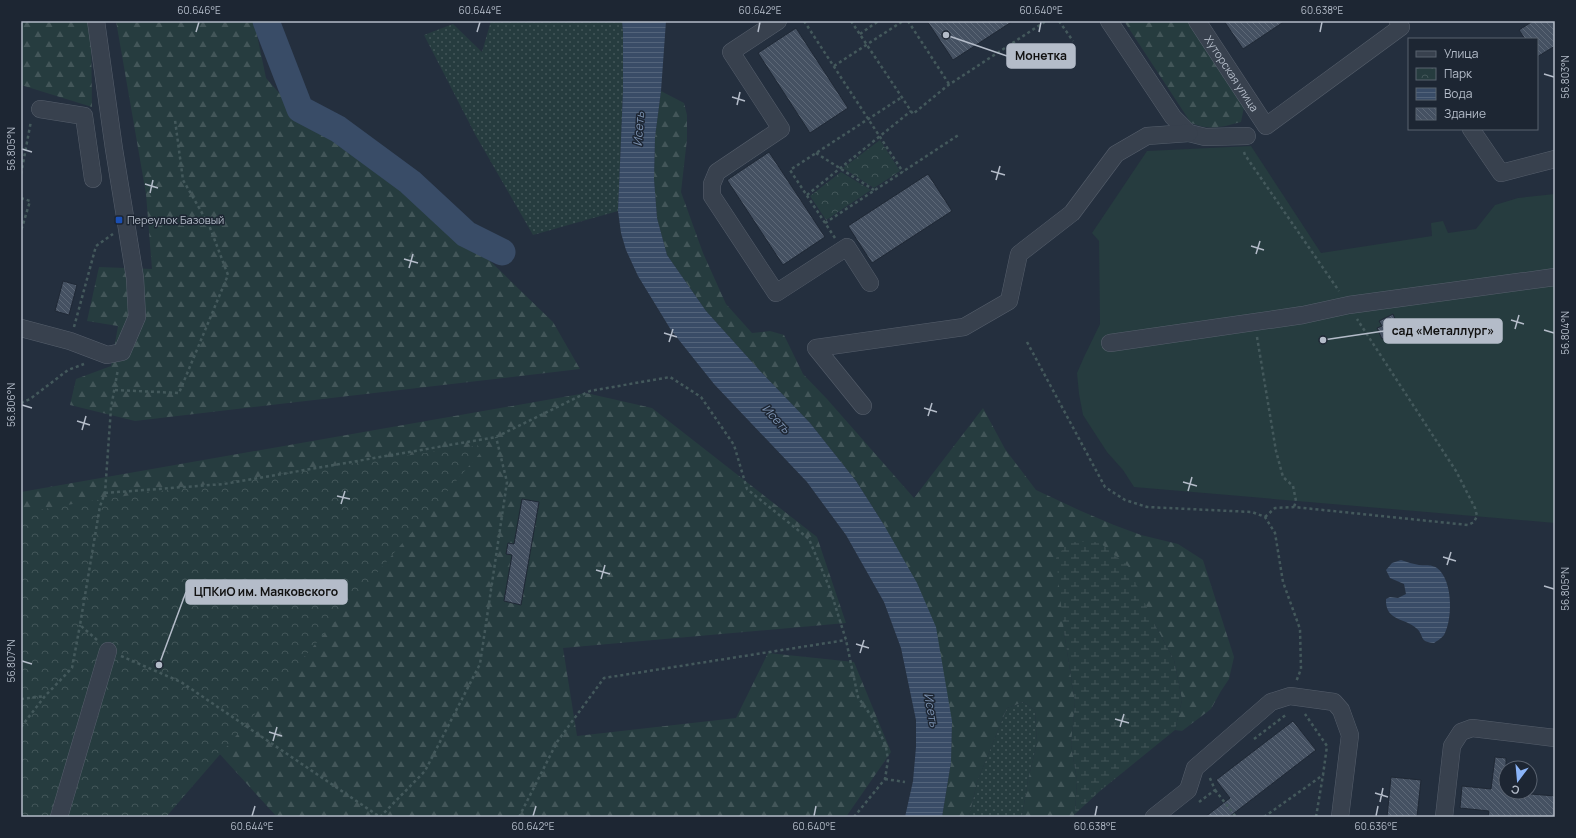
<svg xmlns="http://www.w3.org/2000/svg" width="1576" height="838" font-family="Manrope,sans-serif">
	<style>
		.grass { fill: url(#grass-dots) }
		.forest { fill: url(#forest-firs) }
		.wetland { fill: url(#wetland-marsh) }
		.park { fill: url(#park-crowns) }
		.garden { fill: #263c3f }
		.water { fill: url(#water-rules) }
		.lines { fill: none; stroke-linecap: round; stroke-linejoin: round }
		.river { stroke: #394c67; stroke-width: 27 }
		.building { fill: url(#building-back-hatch); stroke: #1f2835 }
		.minor-casing { stroke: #565f6c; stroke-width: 18 }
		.path { stroke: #44595c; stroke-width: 2.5; stroke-dasharray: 3 3; stroke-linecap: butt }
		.minor { stroke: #38414e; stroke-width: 17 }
		.ticks { fill: none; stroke: #b4bcc9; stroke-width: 1.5 }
		.transit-dot { fill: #1a4fb4; stroke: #1d2633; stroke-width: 1.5 }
		.labels { text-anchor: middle; stroke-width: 3; stroke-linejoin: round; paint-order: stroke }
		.street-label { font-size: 11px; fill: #b4bcc9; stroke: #1d2633 }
		.poi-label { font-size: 11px; fill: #b4bcc9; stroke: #1d2633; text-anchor: start }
		.water-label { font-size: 12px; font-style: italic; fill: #7c92b1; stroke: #1d2633 }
		.leader { fill: none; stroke: #b4bcc9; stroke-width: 1.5 }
		.callout-dot { fill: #b4bcc9; stroke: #1d2633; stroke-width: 1.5 }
		.callout { fill: #b4bcc9; stroke: #b4bcc9; stroke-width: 1.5 }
		.callout-label { font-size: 12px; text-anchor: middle; font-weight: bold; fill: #111 }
		.neatline { fill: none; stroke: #b4bcc9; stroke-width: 1.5 }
		.ticks-label { font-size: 10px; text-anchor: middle; fill: #b4bcc9 }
	</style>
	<defs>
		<pattern id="grass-dots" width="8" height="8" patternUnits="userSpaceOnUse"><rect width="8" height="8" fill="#263c3f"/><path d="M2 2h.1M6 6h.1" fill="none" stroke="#435659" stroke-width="1.8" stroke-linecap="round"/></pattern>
		<pattern id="forest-firs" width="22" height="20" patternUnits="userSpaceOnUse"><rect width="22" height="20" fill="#263c3f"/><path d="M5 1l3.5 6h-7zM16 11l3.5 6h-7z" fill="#435659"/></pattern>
		<pattern id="wetland-marsh" width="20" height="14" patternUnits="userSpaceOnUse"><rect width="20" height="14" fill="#263c3f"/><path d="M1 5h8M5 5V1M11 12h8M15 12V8" fill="none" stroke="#435659"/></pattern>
		<pattern id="park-crowns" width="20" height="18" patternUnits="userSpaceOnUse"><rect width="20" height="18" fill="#263c3f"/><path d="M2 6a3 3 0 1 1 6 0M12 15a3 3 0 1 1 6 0" fill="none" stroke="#435659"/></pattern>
		<pattern id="water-rules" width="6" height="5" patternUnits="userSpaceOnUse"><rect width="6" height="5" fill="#394c67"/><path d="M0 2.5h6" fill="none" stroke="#53647b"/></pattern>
		<pattern id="building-back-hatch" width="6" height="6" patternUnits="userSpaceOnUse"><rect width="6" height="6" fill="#455162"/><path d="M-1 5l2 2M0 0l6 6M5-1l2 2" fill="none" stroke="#5d6877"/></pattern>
	</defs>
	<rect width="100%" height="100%" fill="#242f3e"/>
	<!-- grass -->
	<g class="grass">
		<path d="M491,21H622L623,31V91L618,211L533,235L476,136L424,35L453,24L482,52Z"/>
		<path d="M1023,702L1035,710L1037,743L1028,780L1022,817H969L977,782L1007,708Z"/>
	</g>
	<!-- forest -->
	<g class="forest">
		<path d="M21,21H89L91,29L92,107L21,85Z"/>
		<path d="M116,21H258L256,30L266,78L309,127L363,142L413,192L439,225L489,260L553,322L580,369L135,421L70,405L76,379L111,366L118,326L87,321L99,267L152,269L146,194Z"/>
		<path d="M1124,21H1188L1244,107L1241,122C1222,127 1210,131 1191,123Z"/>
		<path d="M661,91L684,103L687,115V139L681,192L703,253L726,304L752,333L770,331L784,335L803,374L827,399L914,498L983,408L1005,449L1036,490L1081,511L1114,525L1141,535L1178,544L1203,560L1234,657L1229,679L1221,691L1211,709L1182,731L1175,730L1182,700L1174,660L1155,625L1064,632L1075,702L1071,745L1077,780L1075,813L1073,817H1022L1028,780L1037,743L1035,710L1023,702L1007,708L977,782L969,817H942L951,762L952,721L884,525L856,481L810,423L761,372L706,311L667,255L657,218L654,179L655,137Z"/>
		<path d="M586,393L652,408L817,537L846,623L563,648L577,736L736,718L768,653L854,662L891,752L846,817H277L176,706L21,817V492Z"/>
	</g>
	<!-- wetland -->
	<path class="wetland" d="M1068,542H1099L1128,566L1155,625L1174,660L1182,700L1175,730L1100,791L1075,814L1077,780L1071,745L1075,702L1064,632L1056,558Z"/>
	<!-- park -->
	<g class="park">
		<path d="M880,140L900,171L874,188L843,168Z"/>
		<path d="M841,172L871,190L826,220L810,196Z"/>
		<path d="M488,444L166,817H21V513L90,501Z"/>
	</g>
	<!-- garden -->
	<path class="garden" d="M1251,146L1321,253L1432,236L1431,223L1443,221L1448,233L1476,229L1495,205L1518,198L1555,194V523L1134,487L1123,470L1107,452L1083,415L1079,394L1077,373L1084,357L1100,324L1099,241L1092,233L1147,151Z"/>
	<!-- water -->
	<g class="water">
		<path d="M622,21H666L661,91L655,137L654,179L657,218L667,255L706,311L761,372L810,423L856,481L884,525L917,583L936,627L952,721L951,762L942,817H905L913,781L916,747V720L901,648L884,602L846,535L807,482L714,384L671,330L638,276L626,250L621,233L618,211L623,91V31Z"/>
		<path d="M1401,560C1407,562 1413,564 1419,565C1426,566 1430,564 1437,568C1453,580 1453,619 1444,635C1442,638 1437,641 1434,643C1418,642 1425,635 1416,628C1405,618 1385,621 1386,599L1390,597L1398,598L1406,594L1404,584L1390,578L1386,570L1392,563Z"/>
	</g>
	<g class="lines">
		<!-- river -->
		<path class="river" d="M266,21L300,109L338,129L410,182L466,234L502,252"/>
	</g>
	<!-- building -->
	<g class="building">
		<path d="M927,21H1013L953,60Z"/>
		<path d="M1224,21H1285L1243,49Z"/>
		<path d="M1533,21H1555V46L1537,57V39H1525L1519,30Z"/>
		<path d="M796,28L848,108L810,133L758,53Z"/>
		<path d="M769,152L825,237L783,265L727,180Z"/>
		<path d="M928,174L952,211L872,263L848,226Z"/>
		<path d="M63,281L77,285L69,315L55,311Z"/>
		<path d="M1393,314L1402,336L1389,342L1387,337L1382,339L1377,328L1382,326L1379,321Z"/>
		<path d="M522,499L539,502L521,605L504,601L512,555L506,554L508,543L514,544Z"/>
		<path d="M1293,721L1316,750L1229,817H1205L1230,798L1216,780Z"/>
		<path d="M1495,757L1506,758V792L1555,796V817H1488L1489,811L1460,808L1462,786L1491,789Z"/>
		<path d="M1391,777L1421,780L1417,817H1387Z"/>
	</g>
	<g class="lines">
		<defs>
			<g id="minor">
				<path d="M778,21L731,52L781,129L717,172L712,184V196L776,293L847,247L870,283"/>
				<path d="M1109,21L1173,117L1189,133L1205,137L1247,136"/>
				<path id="s1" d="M1197,21L1266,126L1401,27L1398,21"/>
				<path d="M40,109L84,116L93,179"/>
				<path d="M1471,129L1501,173L1555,159"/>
				<path d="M21,328L70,341L107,355L122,352L137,317L135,278L114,149L96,21"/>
				<path d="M1110,343L1303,315L1349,305L1555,277"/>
				<path d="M863,406L816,348L964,327L1009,301L1019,254L1072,213L1116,154L1147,136L1189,133"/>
				<path d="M59,817L108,651"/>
				<path d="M1154,817L1188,790L1195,768L1271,702L1290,696L1334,702L1341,710L1350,735L1340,817"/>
				<path d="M1444,817L1452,746L1461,732L1472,728L1555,738"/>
			</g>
		</defs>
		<!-- minor casing -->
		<use href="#minor" class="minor-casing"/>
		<!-- path -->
		<g class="path">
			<path d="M804,21L903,172"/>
			<path d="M851,21L913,114L947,86L1046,21"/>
			<path d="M908,21L949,84"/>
			<path d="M1059,21L1073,41"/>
			<path d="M860,34L877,22L876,21"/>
			<path d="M834,66L903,21"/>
			<path d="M1244,152L1245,155L1339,291"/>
			<path d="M816,153L874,190"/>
			<path d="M21,174L31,121"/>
			<path d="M807,195L911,111"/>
			<path d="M21,198L30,201L21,231"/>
			<path d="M825,223L960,134"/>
			<path d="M835,238L790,170L902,97"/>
			<path d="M74,327L96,246L113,234"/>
			<path d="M1257,337L1276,451L1283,477L1293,486L1296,501L1294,507"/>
			<path d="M1027,342L1105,487L1125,500L1147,507L1252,512L1265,517L1275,533L1283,582L1300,629L1301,669L1296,682"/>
			<path d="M115,390L179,393L228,275L209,225L183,180L175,120"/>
			<path d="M21,403L30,399L68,370L84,364"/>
			<path d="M105,493L224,484L496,437L590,391L670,377L701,397L734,445L747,489L809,539L830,589L846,640L858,697L876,723L886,747L888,760L885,779L854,817"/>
			<path d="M1265,517L1275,508L1294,507L1468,525L1474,522L1477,516L1475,508L1456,471L1357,319"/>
			<path d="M97,640L80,625L100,506L105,493L111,408L118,369"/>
			<path d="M121,656L181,682L380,817"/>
			<path d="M21,699L45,696"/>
			<path d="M21,727L45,696L72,668L80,625"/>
			<path d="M1254,739L1287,714"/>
			<path d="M885,779L905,782"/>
			<path d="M1215,790L1236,817"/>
			<path d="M1199,802L1215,790L1209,776"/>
			<path d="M380,817L425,771L480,664L507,482L496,437"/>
			<path d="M519,817L557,742L604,678L846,640"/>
			<path d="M1264,817L1323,775L1327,746L1305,714"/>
			<path d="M1316,817L1323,775"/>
		</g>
		<!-- minor -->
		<use href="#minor" class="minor"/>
	</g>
	<!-- ticks -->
	<path class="ticks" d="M196,32L199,22M477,32L480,22M758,32L760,22M1039,32L1041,22M1320,32L1322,22M1544,74L1554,77M732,97L745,101M737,105L740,92M22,149L32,152M991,171L1005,175M996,180L1000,166M145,184L158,188M150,193L153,180M1251,246L1264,250M1256,254L1260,241M404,259L418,263M409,268L413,254M1511,320L1524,324M1515,329L1519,315M1544,330L1554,333M664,333L677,337M669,342L673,329M22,405L32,408M924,408L937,412M928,416L932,403M77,421L90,425M82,430L86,416M1183,482L1197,486M1188,491L1192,477M337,496L350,499M341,504L345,491M1443,557L1456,561M1447,565L1451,552M596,570L610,574M601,579L605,565M1544,586L1554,589M856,644L869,648M860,653L864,640M22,661L32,664M1115,719L1129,723M1120,727L1124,714M269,732L282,736M273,741L277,727M1375,793L1388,797M1380,802L1383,788M252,816L255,806M533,816L536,806M814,816L816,806M1095,816L1097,806M1376,816L1378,806"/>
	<!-- markers -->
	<rect class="transit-dot" x="115" y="216" width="8" height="8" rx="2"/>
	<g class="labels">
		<!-- street labels -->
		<g class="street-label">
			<text dy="4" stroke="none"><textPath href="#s1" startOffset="63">Хуторская улица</textPath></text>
		</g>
		<!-- poi labels -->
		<g class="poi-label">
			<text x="127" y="224">Переулок Базовый</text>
		</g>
		<!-- water labels -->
		<g class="water-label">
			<text transform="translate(639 129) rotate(-86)" y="4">Исеть</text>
			<text transform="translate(776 419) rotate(47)" y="4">Исеть</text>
			<text transform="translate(931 710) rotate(80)" y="4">Исеть</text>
		</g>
	</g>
	<!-- callouts -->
	<path class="leader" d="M946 35L1007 56M1323 340L1384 331M159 665L186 592"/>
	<g class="callout-dot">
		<circle cx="946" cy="35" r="4"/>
		<circle cx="1323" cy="340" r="4"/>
		<circle cx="159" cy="665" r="4"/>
	</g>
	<g class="callout">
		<rect x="1007" y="44" width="68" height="24" rx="4"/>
		<rect x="1384" y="319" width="118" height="24" rx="4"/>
		<rect x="186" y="580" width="161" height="24" rx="4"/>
	</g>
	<g class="callout-label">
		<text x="1041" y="60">Монетка</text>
		<text x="1443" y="335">сад «Металлург»</text>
		<text x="266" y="596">ЦПКиО им. Маяковского</text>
	</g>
	<!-- border -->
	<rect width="1576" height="838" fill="none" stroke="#1d2633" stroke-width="44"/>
	<!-- legend -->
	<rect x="1408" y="38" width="130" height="92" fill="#1d2633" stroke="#59626f"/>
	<rect x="1416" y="51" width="20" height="6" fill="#38414e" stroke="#59626f"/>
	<text x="1444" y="58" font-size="12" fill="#b4bcc9">Улица</text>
	<rect x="1416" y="68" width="20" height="12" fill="url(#park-crowns)" stroke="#59626f"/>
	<text x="1444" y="78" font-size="12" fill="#b4bcc9">Парк</text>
	<rect x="1416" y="88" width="20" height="12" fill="url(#water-rules)" stroke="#59626f"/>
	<text x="1444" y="98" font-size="12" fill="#b4bcc9">Вода</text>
	<rect x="1416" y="108" width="20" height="12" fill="url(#building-back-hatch)" stroke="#59626f"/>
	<text x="1444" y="118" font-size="12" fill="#b4bcc9">Здание</text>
	<!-- north arrow -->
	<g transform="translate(1518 780) rotate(196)"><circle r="19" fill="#1d2633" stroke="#59626f"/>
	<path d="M0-3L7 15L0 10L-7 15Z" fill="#8ab4f8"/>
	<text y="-6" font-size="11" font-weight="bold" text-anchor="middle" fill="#b4bcc9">С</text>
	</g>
	<rect x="22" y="22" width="1532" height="794" class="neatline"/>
	<g class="ticks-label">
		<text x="199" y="14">60.646°E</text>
		<text x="480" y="14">60.644°E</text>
		<text x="760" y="14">60.642°E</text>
		<text x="1041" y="14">60.640°E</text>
		<text x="1322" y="14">60.638°E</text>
		<text transform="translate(1565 77) rotate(-90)" y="4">56.803°N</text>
		<text transform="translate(11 149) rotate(-90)" y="4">56.805°N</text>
		<text transform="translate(1565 333) rotate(-90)" y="4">56.804°N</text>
		<text transform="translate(11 405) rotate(-90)" y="4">56.806°N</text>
		<text transform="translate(1565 589) rotate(-90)" y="4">56.805°N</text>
		<text transform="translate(11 661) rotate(-90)" y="4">56.807°N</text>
		<text x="252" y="830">60.644°E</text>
		<text x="533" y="830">60.642°E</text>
		<text x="814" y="830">60.640°E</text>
		<text x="1095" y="830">60.638°E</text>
		<text x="1376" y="830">60.636°E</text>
	</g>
</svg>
